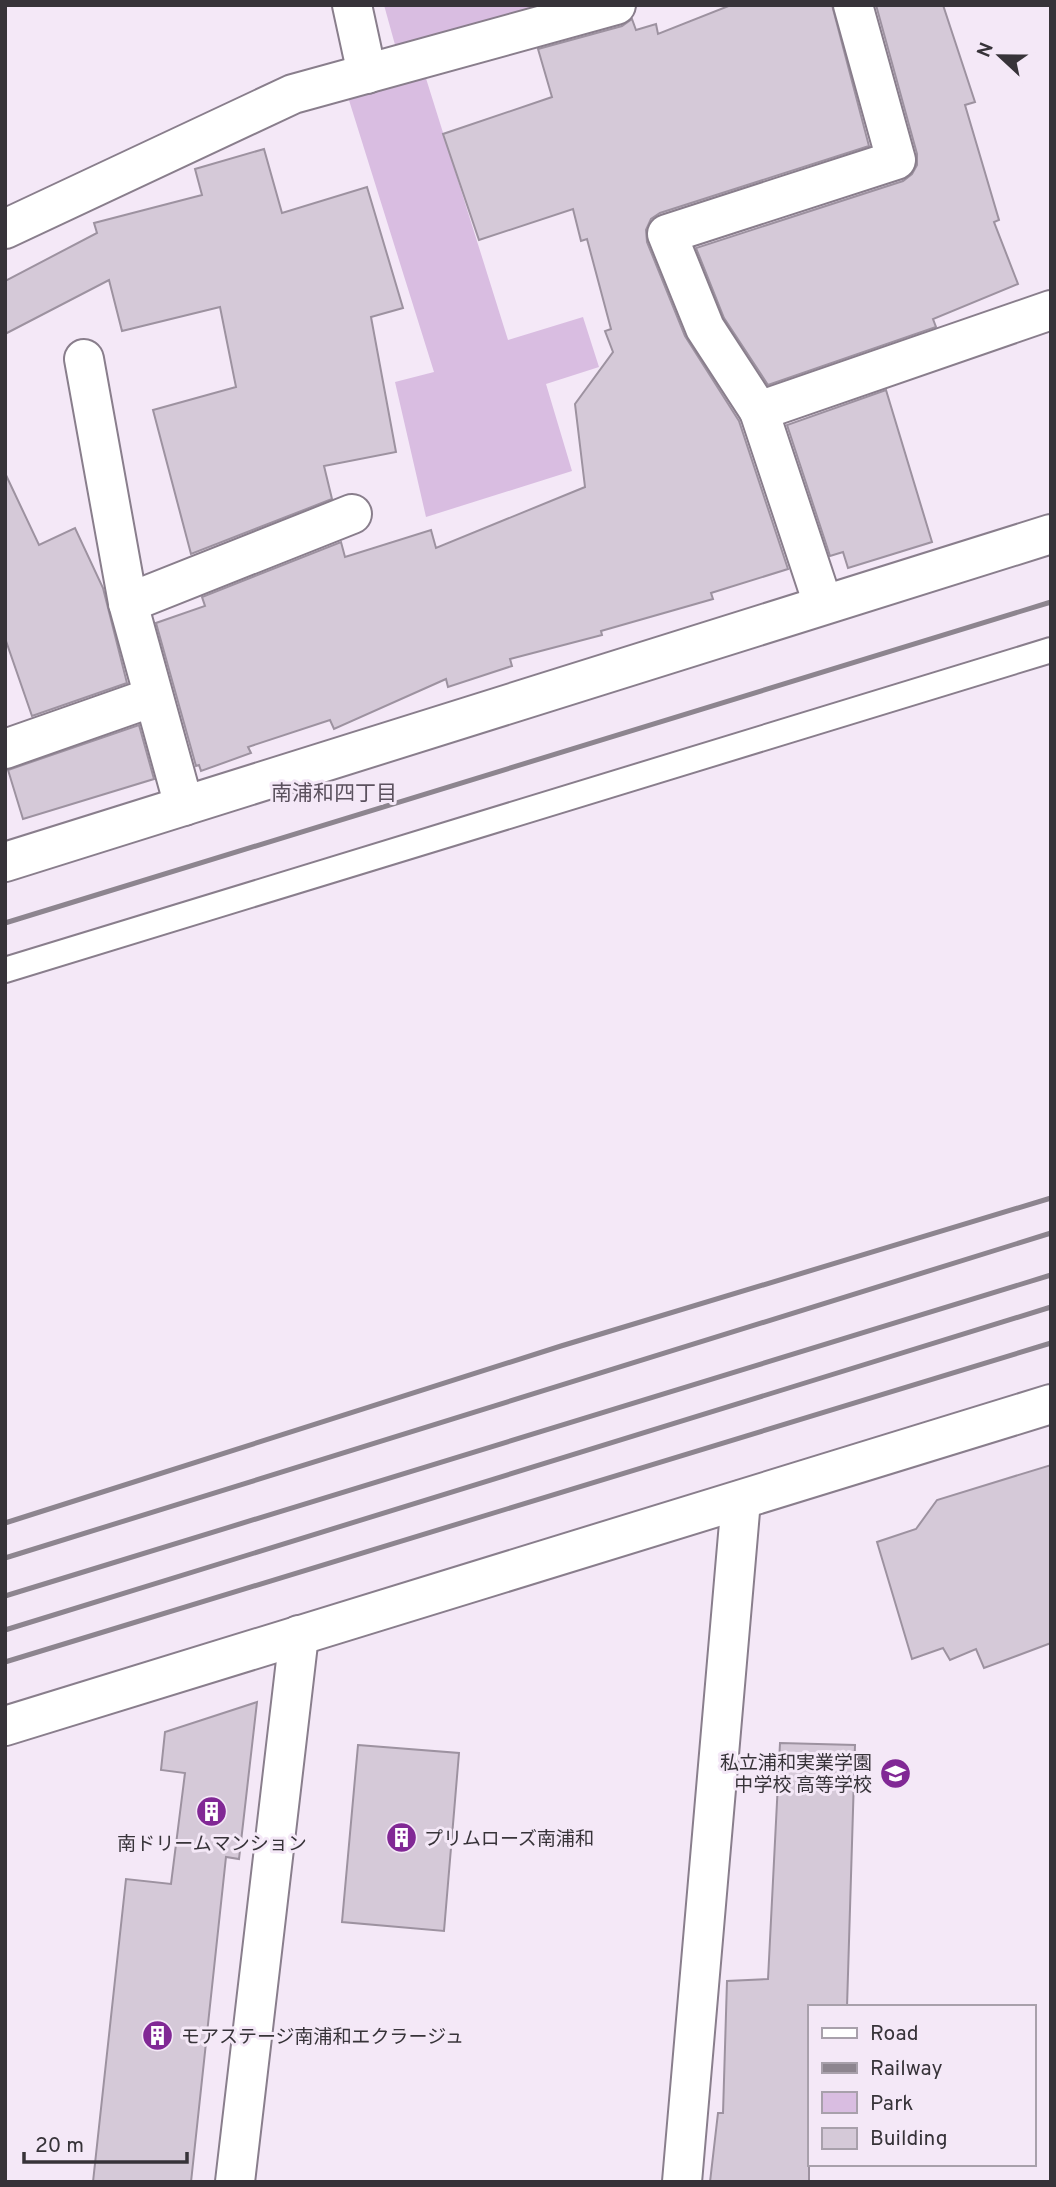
<svg xmlns="http://www.w3.org/2000/svg" width="1056" height="2187" font-family="Overpass,'Noto Sans JP',sans-serif">
	<style>
		.green { fill: #d9bde1 }
		.building { fill: #d5c9d8; stroke: #9d92a0; stroke-width: 2 }
		.lines { fill: none; stroke-linecap: round; stroke-linejoin: round }
		.service-casing { stroke: #897e8c; stroke-width: 28 }
		.minor-casing { stroke: #897e8c; stroke-width: 42 }
		.tertiary-casing { stroke: #897e8c; stroke-width: 42 }
		.service { stroke: #fff; stroke-width: 24 }
		.minor { stroke: #fff; stroke-width: 38 }
		.tertiary { stroke: #fff; stroke-width: 38 }
		.rail { stroke: #8d858f; stroke-width: 5 }
		.labels { text-anchor: middle; stroke-width: 6; stroke-linejoin: round; paint-order: stroke }
		.poi-label { font-size: 19px; fill: #373339; stroke: #f4e8f7; text-anchor: start }
		.neighbourhood-label { font-size: 21px; fill: #5b515e; stroke: #f4e8f7 }
	</style>
	<rect width="100%" height="100%" fill="#f4e8f7"/>
	<!-- green -->
	<g class="green">
		<path d="M384,5H555L397,52Z"/>
		<path d="M424,72L508,340L583,317L599,367L546,384L572,471L426,517L395,382L434,372L348,97Z"/>
	</g>
	<!-- building -->
	<g class="building">
		<path d="M731,5H832L869,146L660,213L651,219L646,230L647,242L685,336L739,421L788,569L711,593L713,599L601,631L602,635L510,659L512,666L448,687L446,679L334,729L330,720L248,747L251,753L201,771L199,765L196,766L156,623L205,606L202,597L341,542L345,557L431,530L436,548L585,487L575,404L613,352L605,331L611,329L587,239L581,241L573,209L479,240L443,134L552,97L538,49L622,26L632,19L636,30L656,24L658,34Z"/>
		<path d="M876,5H943L975,102L965,105L999,220L994,222L1018,284L933,319L936,327L768,385L724,318L696,248L903,181L912,174L917,165V154Z"/>
		<path d="M264,149L282,213L367,187L403,308L371,317L396,452L324,466L332,499L191,554L153,410L236,387L220,307L122,331L109,280L5,334V281L97,233L94,223L202,195L195,169Z"/>
		<path d="M886,390L932,542L848,568L843,552L830,556L787,425Z"/>
		<path d="M5,473L39,545L75,528L103,588L127,683L32,716L5,638Z"/>
		<path d="M139,725L154,779L23,819L8,770Z"/>
		<path d="M1051,1465V1643L984,1668L976,1649L950,1660L943,1648L912,1659L877,1542L916,1529L937,1500Z"/>
		<path d="M257,1702L239,1859L226,1857L191,2182H93L126,1879L171,1884L185,1773L161,1770L165,1732Z"/>
		<path d="M780,1743L855,1745L847,2007H809V2182H710L718,2113H723L727,1981L768,1979Z"/>
		<path d="M358,1745L459,1753L444,1931L342,1922Z"/>
	</g>
	<g class="lines">
		<defs>
			<path id="service" d="M5,970L1051,650"/>
			<g id="minor">
				<path d="M352,5L367,74"/>
				<path d="M853,5L896,160L667,234L705,328L759,411L1051,310"/>
				<path d="M5,229L293,94L616,5"/>
				<path d="M84,359L128,603L184,806"/>
				<path d="M759,411L823,604"/>
				<path d="M128,603L352,514"/>
				<path d="M5,749L153,697"/>
				<path d="M5,1726L1051,1404"/>
				<path d="M235,2182L299,1635"/>
				<path d="M682,2182L741,1500"/>
			</g>
			<path id="tertiary" d="M5,862L1051,534"/>
		</defs>
		<!-- service casing -->
		<use href="#service" class="service-casing"/>
		<!-- minor casing -->
		<use href="#minor" class="minor-casing"/>
		<!-- tertiary casing -->
		<use href="#tertiary" class="tertiary-casing"/>
		<!-- service -->
		<use href="#service" class="service"/>
		<!-- minor -->
		<use href="#minor" class="minor"/>
		<!-- tertiary -->
		<use href="#tertiary" class="tertiary"/>
		<!-- rail -->
		<g class="rail">
			<path d="M5,923L1051,602"/>
			<path d="M5,1523L561,1346L1051,1198"/>
			<path d="M5,1558L1051,1233"/>
			<path d="M5,1596L1051,1275"/>
			<path d="M5,1630L1051,1307"/>
			<path d="M5,1662L1051,1343"/>
		</g>
	</g>
	<!-- icons -->
	<defs>
		<symbol id="school-disc" viewBox="-11 -11 22 22"><circle r="9.5" fill="#812895" stroke="#f4e8f7"/><path d="M0-5L7-2L0 1L-7-2ZM-4 1L0 2.5L4 1V4Q0 6-4 4Z" fill="#fff"/></symbol>
		<symbol id="building-disc" viewBox="-11 -11 22 22"><circle r="9.5" fill="#812895" stroke="#f4e8f7"/><path d="M-4-6H4V6H1V3H-1V6H-4ZM-2.5-4.3h1.7v1.8h-1.7ZM.8-4.3h1.7v1.8H.8ZM-2.5-1h1.7V.8h-1.7ZM.8-1h1.7V.8H.8Z" fill="#fff"/></symbol>
	</defs>
	<g fill-rule="evenodd">
		<use href="#school-disc" x="878" y="1756" width="35" height="35"/>
		<use href="#building-disc" x="194" y="1794" width="35" height="35"/>
		<use href="#building-disc" x="384" y="1820" width="35" height="35"/>
		<use href="#building-disc" x="140" y="2018" width="35" height="35"/>
	</g>
	<g class="labels">
		<!-- poi labels -->
		<g class="poi-label">
			<text x="872" y="1769" text-anchor="end">私立浦和実業学園<tspan x="872" dy="22">中学校 高等学校</tspan></text>
			<text x="424" y="1845">プリムローズ南浦和</text>
			<text x="212" y="1850" text-anchor="middle">南ドリームマンション</text>
			<text x="181" y="2043">モアステージ南浦和エクラージュ</text>
		</g>
		<!-- neighbourhood labels -->
		<g class="neighbourhood-label">
			<text x="334" y="800">南浦和四丁目</text>
		</g>
	</g>
	<!-- border -->
	<rect width="1056" height="2187" fill="none" stroke="#373339" stroke-width="14"/>
	<!-- legend -->
	<rect x="808" y="2005" width="228" height="161" fill="#f4e8f7" stroke="#a8a0ab" stroke-width="2"/>
	<rect x="822" y="2028" width="35" height="10" fill="#ffffff" stroke="#a8a0ab" stroke-width="2"/>
	<text x="870" y="2040" font-size="21" fill="#373339">Road</text>
	<rect x="822" y="2063" width="35" height="10" fill="#8d858f" stroke="#a8a0ab" stroke-width="2"/>
	<text x="870" y="2075" font-size="21" fill="#373339">Railway</text>
	<rect x="822" y="2092" width="35" height="21" fill="#d9bde1" stroke="#a8a0ab" stroke-width="2"/>
	<text x="870" y="2110" font-size="21" fill="#373339">Park</text>
	<rect x="822" y="2128" width="35" height="21" fill="#d5c9d8" stroke="#a8a0ab" stroke-width="2"/>
	<text x="870" y="2145" font-size="21" fill="#373339">Building</text>
	<!-- north arrow -->
	<g transform="translate(1000 56) rotate(292)" stroke="#f4e8f7" stroke-width="5" paint-order="stroke">
	<path d="M0-5L12 26L0 18L-12 26Z" fill="#373339"/>
	<text y="-10" font-size="19" font-weight="bold" text-anchor="middle" fill="#373339">N</text>
	</g>
	<!-- scale -->
	<path d="M24 2152v10h163v-10" fill="none" stroke="#373339" stroke-width="3.5"/>
	<text x="35" y="2152" font-size="21" fill="#373339" stroke="#f4e8f7" stroke-width="5" paint-order="stroke">20 m</text>
</svg>
